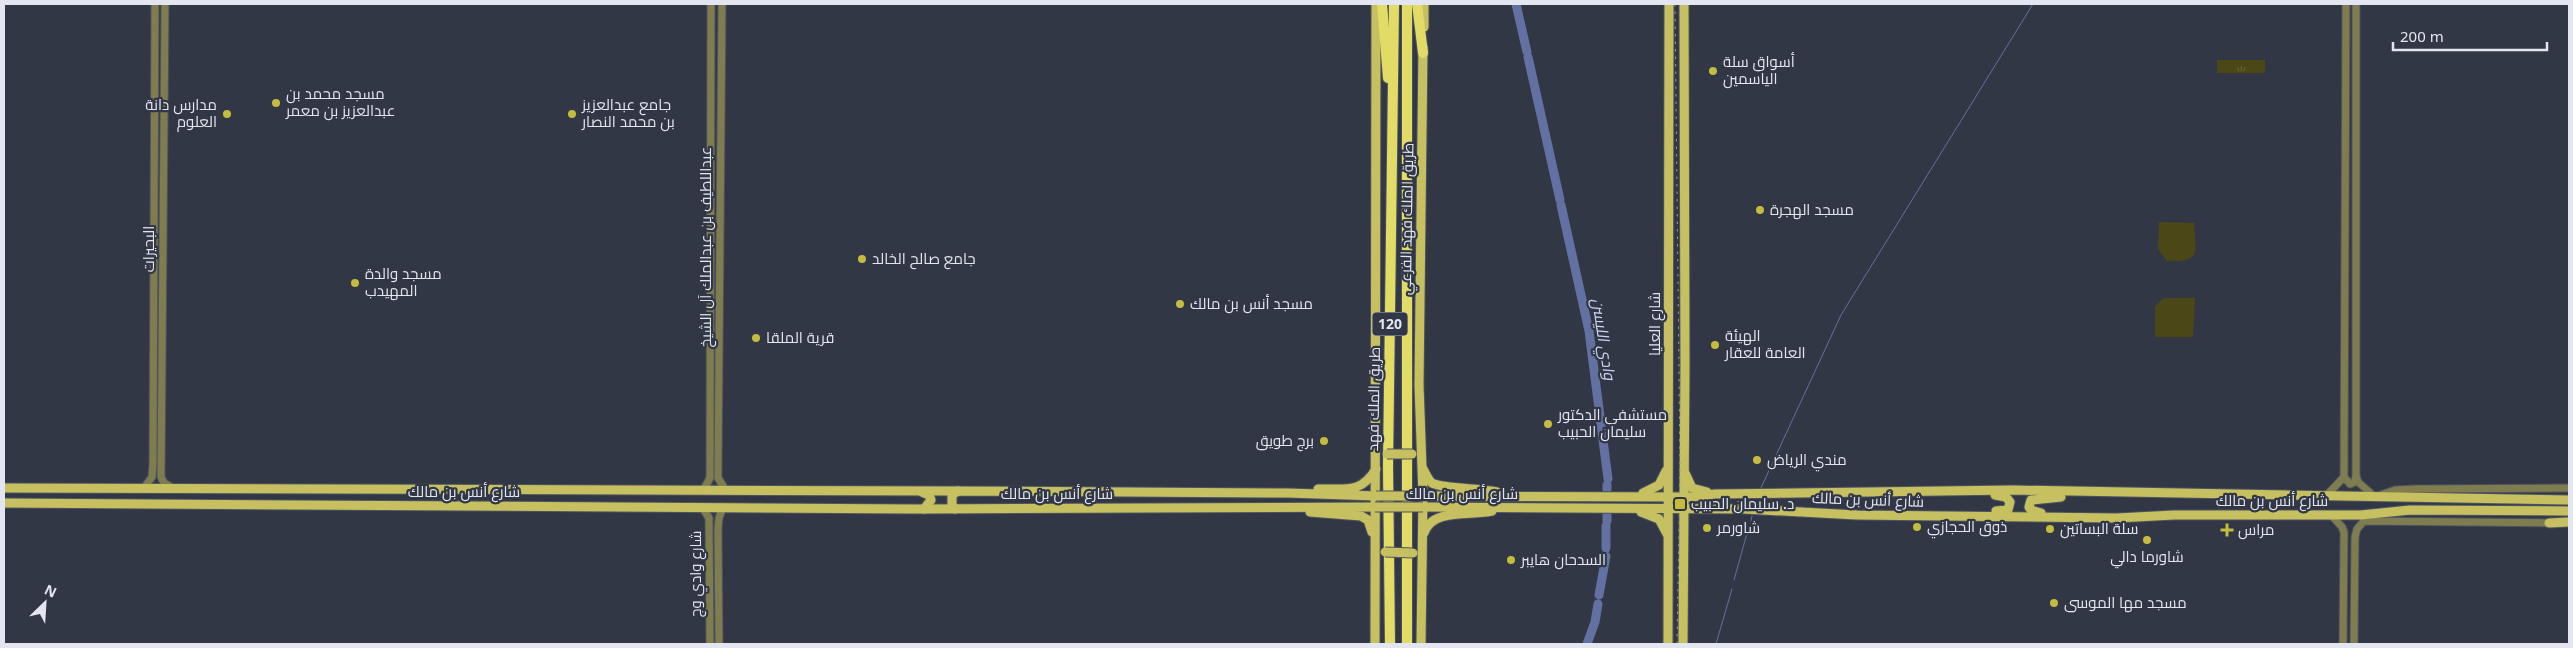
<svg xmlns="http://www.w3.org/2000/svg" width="2573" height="648" font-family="'Noto Sans',Cairo,sans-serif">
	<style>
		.grass { fill: url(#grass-tufts) }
		.garden { fill: #4b4717 }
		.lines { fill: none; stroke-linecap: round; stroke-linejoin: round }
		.stream { stroke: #6371a2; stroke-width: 1 }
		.river { stroke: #6371a2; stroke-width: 9 }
		.minor-casing { stroke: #4e5360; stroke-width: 9 }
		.major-casing { stroke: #4e5360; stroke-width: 11 }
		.highway-casing { stroke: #4e5360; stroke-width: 12 }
		.minor { stroke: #7f7c50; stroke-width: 7 }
		.major { stroke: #c6c061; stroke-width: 9 }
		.highway { stroke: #e2db66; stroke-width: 10 }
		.rail { stroke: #969aa5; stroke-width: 1; stroke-dasharray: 2.5 5; stroke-linecap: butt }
		.major-bridge-casing { stroke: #4e5360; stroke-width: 11; stroke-linecap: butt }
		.major-bridge { stroke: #c6c061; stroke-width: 9 }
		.poi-dot { fill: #c5bc3d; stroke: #323745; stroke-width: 2 }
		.labels { text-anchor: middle; stroke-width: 4.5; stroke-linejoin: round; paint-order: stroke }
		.shield { fill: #323745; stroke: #aeb2bd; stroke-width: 1 }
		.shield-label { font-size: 14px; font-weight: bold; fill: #e3e6f0 }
		.poi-label { font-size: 15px; fill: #e3e6f0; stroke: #323745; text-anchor: start }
		.street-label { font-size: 15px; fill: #e3e6f0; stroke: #323745 }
		.water-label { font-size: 16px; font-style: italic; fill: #ccd5f4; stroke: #323745 }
	</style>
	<defs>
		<pattern id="grass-tufts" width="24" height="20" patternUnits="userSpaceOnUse" patternTransform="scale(1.25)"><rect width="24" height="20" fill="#4b4717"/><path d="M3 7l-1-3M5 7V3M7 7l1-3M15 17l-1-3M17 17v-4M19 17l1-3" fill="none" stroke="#656239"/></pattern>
	</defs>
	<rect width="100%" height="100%" fill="#323745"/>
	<!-- grass -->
	<rect class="grass" x="2217" y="60" width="48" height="13"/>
	<!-- garden -->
	<g class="garden">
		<path d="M2159,222L2194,223C2196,253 2202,262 2167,261L2158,249Z"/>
		<path d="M2164,298H2195L2193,337H2155V306Z"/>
	</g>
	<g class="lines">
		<!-- stream -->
		<g class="stream">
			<path d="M1760,490L1841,315L2033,4"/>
			<path d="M1756,504V503"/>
			<path d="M1751,521L1752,516"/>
			<path d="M1734,580L1749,526"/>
			<path d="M1716,644L1732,589"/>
		</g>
		<!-- river -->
		<g class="river">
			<path d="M1516,4L1527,52"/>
			<path d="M1528,57L1560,200"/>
			<path d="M1561,205L1589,331L1608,479"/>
			<path d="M1607,490V485"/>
			<path d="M1607,521V515"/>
			<path d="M1606,548V526"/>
			<path d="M1599,595L1606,556"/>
			<path d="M1587,644L1595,622L1598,604"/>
		</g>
		<defs>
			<g id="minor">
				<path d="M165,4L161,477L164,483L173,488"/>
				<path d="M722,4L718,467V478L725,489"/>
				<path d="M2356,4V476L2358,482L2375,497L2395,490L2415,489L2569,488"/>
				<path d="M2344,477L2350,484L2355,482L2356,476"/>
				<path d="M144,488L152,477L153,464L155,4"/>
				<path d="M704,489L710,478L711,4"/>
				<path d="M2326,496L2344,477L2346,4"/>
				<path d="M702,507L709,518L710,644"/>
				<path d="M2331,515L2342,527L2344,532L2343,644"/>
				<path d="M719,644L718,529L719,518L723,507"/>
				<path d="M2354,644L2355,537L2357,529L2364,521L2554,523"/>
			</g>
			<g id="major">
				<path d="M1424,4V27"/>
				<path d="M1423,469C1426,474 1428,480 1432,483C1443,489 1480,488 1497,492"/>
				<path d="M1685,473L1692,488L1707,492"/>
				<path d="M4,488L958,491"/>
				<path d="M1318,489C1345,488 1360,495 1376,469"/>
				<path d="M1643,493L1659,485L1666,471"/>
				<path d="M1995,495L2006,497L2010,502L2008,510L1996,511"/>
				<path d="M1423,496L1691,497L1715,494L2013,490L2569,500"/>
				<path d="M4,503L912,509H924L931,500L929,495L922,492"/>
				<path d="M1423,507L1744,509L1857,515L2117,518L2174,515H2361L2410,510L2569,511"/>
				<path d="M924,509L1375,507"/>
				<path d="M955,509L952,505V495L958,491L1288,493L1376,496"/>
				<path d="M1310,512L1361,516L1368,520L1372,532"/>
				<path d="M1641,512L1659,519L1667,534"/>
				<path d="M2041,513L2031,510L2029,507L2031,500L2061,497"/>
				<path d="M2549,523L2569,522"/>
				<path d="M1424,533C1432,508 1470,516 1492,511"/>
				<path d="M1375,644L1376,4"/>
				<path d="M1421,644L1423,496L1419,385L1423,47"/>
				<path d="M1668,644L1669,4"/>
				<path d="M1683,644L1685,365L1684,4"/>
			</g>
			<g id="highway">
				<path d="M1382,4L1388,78"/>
				<path d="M1417,4L1423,53"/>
				<path d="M1390,644L1388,466L1394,4"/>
				<path d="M1407,644V4"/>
			</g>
		</defs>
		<!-- minor casing -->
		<use href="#minor" class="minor-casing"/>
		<!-- major casing -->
		<use href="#major" class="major-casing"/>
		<!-- highway casing -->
		<use href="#highway" class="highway-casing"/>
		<!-- minor -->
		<use href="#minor" class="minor"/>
		<!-- major -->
		<use href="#major" class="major"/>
		<!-- highway -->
		<use href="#highway" class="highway"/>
		<!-- rail -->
		<path class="rail" d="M1675,4L1680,469L1677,644"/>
		<defs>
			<g id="major-bridge">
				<path d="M1387,454H1412"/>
				<path d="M1376,496H1423"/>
				<path d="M1375,507H1423"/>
				<path d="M1385,552L1413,553"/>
			</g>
		</defs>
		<!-- major-bridge casing -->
		<use href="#major-bridge" class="major-bridge-casing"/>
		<!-- major-bridge -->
		<use href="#major-bridge" class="major-bridge"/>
	</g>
	<!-- markers -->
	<g class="poi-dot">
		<circle cx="1713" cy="71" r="5"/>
		<circle cx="276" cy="103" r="5"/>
		<circle cx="227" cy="114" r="5"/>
		<circle cx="572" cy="114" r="5"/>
		<circle cx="1760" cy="210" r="5"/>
		<circle cx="862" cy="259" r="5"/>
		<circle cx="355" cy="283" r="5"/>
		<circle cx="1180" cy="304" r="5"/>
		<circle cx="756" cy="338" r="5"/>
		<circle cx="1715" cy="345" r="5"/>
		<circle cx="1548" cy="424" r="5"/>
		<circle cx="1324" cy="441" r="5"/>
		<circle cx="1757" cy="460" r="5"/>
		<rect x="1674" y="498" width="12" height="12" rx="2.5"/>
		<circle cx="1917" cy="527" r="5"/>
		<circle cx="1707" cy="528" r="5"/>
		<circle cx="2050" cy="529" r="5"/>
		<path d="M2224.5 522.5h5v5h5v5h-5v5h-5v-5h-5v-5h5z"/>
		<circle cx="2147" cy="540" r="5"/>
		<circle cx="1511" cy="560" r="5"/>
		<circle cx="2054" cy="603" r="5"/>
	</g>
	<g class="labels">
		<!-- shield labels -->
		<rect class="shield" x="1372.5" y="312.5" width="35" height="23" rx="4"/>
		<g class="shield-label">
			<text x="1390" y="329">120</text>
		</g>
		<!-- poi labels -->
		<g class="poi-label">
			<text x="1723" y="67">أسواق سلة<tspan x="1723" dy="17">الياسمين</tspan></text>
			<text x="286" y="99">مسجد محمد بن<tspan x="286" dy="17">عبدالعزيز بن معمر</tspan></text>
			<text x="217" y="110" text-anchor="end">مدارس دانة<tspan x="217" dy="17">العلوم</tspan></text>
			<text x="582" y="110">جامع عبدالعزيز<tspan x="582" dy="17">بن محمد النصار</tspan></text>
			<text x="1770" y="215">مسجد الهجرة</text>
			<text x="872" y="264">جامع صالح الخالد</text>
			<text x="365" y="279">مسجد والدة<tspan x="365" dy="17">المهيدب</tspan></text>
			<text x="1190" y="309">مسجد أنس بن مالك</text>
			<text x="1725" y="341">الهيئة<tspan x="1725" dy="17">العامة للعقار</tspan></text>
			<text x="766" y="343">قرية الملقا</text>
			<text x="1558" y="420">مستشفى الدكتور<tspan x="1558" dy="17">سليمان الحبيب</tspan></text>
			<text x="1314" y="446" text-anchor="end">برج طويق</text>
			<text x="1767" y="465">مندي الرياض</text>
			<text x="1691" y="509">د. سليمان الحبيب</text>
			<text x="1927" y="532">ذوق الحجازي</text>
			<text x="1717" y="533">شاورمر</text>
			<text x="2060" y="534">سلة البساتين</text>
			<text x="2238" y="535">مراس</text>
			<text x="2147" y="562" text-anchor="middle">شاورما دالي</text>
			<text x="1521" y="565">السدحان هايبر</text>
			<text x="2064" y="608">مسجد مها الموسى</text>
		</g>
		<!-- street labels -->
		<g class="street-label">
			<text transform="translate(1407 219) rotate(-89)" y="5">طريق الملك فهد الفرعي</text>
			<text transform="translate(706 247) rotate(-90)" y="5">عبداللطيف بن عبدالملك آل الشيخ</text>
			<text transform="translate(149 249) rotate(-90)" y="5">البحيرات</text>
			<text transform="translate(1655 324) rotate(-90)" y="5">شارع العليا</text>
			<text transform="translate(1374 399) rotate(-89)" y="5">طريق الملك فهد</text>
			<text x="464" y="497">شارع أنس بن مالك</text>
			<text x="1057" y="499">شارع أنس بن مالك</text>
			<text x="1462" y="499">شارع أنس بن مالك</text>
			<text transform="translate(1868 500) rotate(2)" y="5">شارع أنس بن مالك</text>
			<text x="2272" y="506">شارع أنس بن مالك</text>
			<text transform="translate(696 574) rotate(-90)" y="5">شارع وادي وج</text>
		</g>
		<!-- water labels -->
		<g class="water-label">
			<text transform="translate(1604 339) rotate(81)" y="6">وادي الليسن</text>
		</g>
	</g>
	<!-- border -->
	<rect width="2573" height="648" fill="none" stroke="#e3e6f0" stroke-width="10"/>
	<!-- north arrow -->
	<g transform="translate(45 603) rotate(25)" stroke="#323745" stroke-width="4" paint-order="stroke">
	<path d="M0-4L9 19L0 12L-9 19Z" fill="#e3e6f0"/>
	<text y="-8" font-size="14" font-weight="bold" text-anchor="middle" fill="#e3e6f0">N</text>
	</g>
	<!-- scale -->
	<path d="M2393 42v8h154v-8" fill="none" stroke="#e3e6f0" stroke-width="2.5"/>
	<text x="2400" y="42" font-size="15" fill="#e3e6f0" stroke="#323745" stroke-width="4" paint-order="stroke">200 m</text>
</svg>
